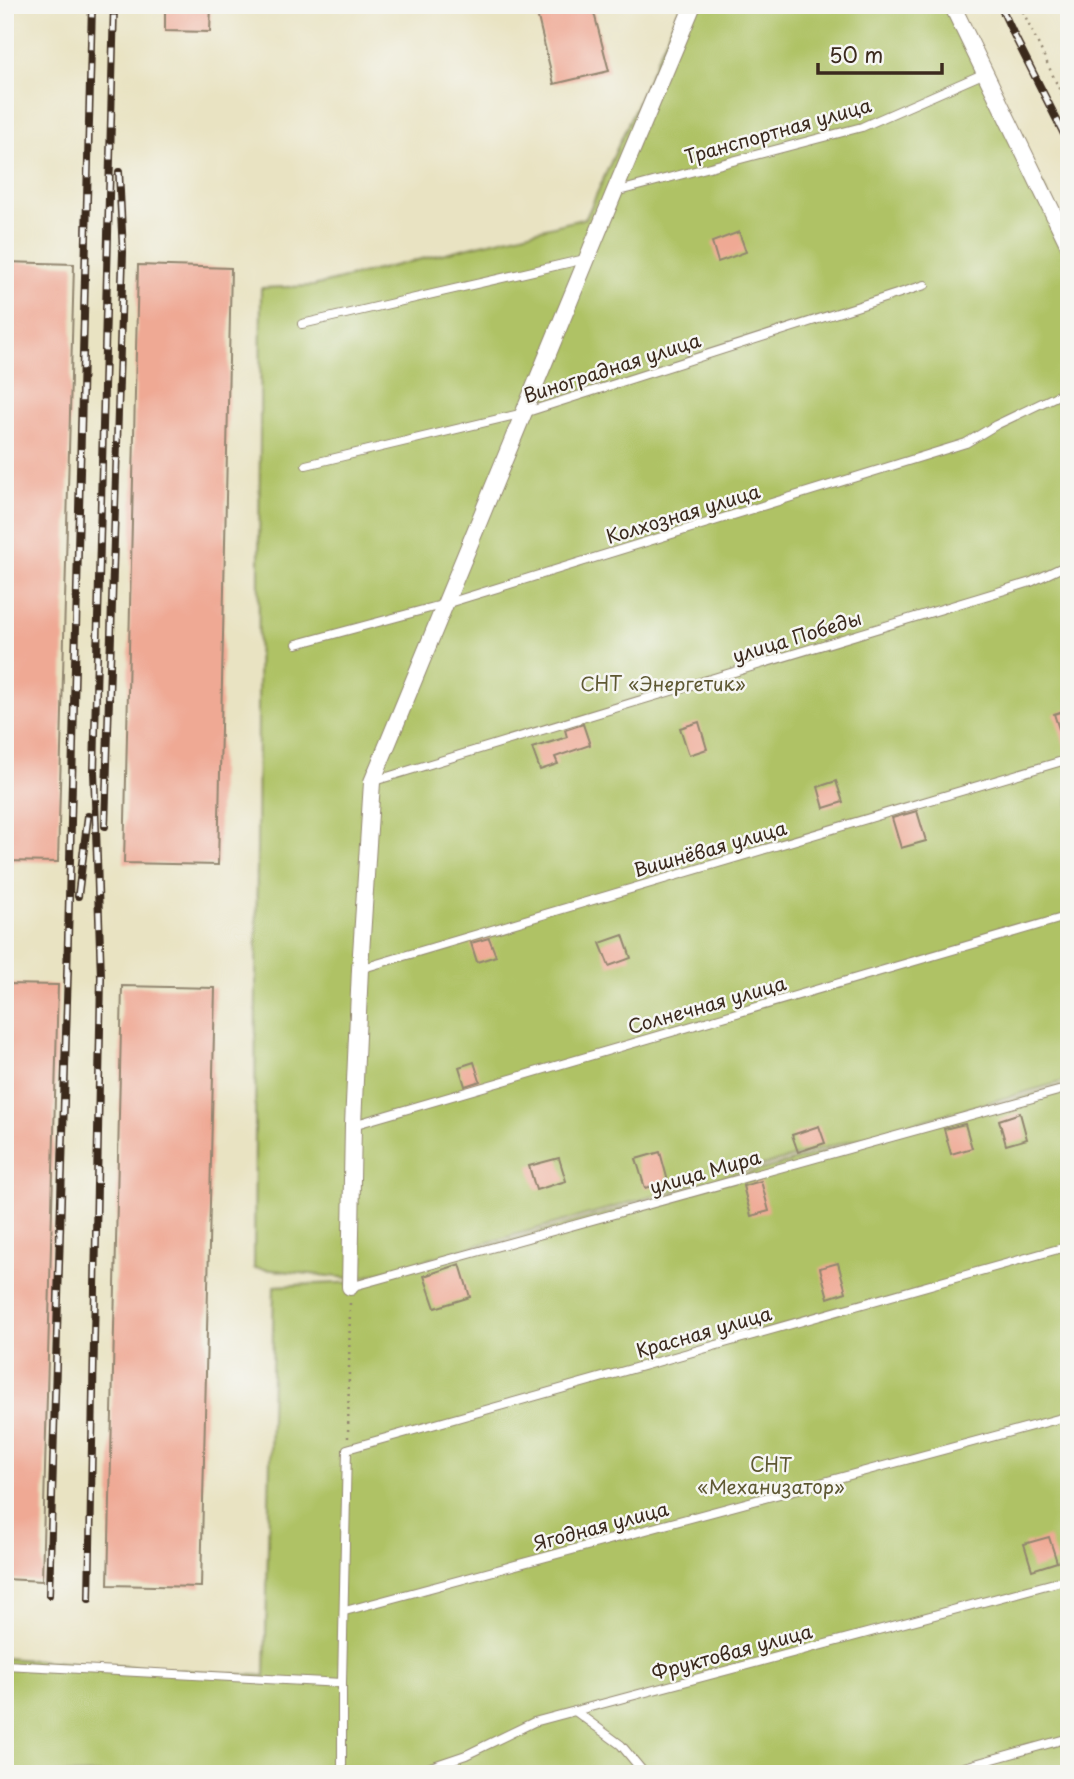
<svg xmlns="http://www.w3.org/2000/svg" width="1074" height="1779" font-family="'Playpen Sans',sans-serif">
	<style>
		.green { fill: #afc265; stroke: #757642; stroke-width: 2 }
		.building { fill: #efa994 }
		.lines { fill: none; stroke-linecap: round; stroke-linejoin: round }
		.service-casing { stroke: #928670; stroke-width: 10 }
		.minor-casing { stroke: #928670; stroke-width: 18 }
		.path { stroke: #928670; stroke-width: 2.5; stroke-dasharray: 2 5; stroke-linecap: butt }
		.service { stroke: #fff; stroke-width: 8 }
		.minor { stroke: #fff; stroke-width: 16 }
		.rail-casing { stroke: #3b2a1e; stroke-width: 8 }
		.rail { stroke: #f6f6f2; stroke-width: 5; stroke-dasharray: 16; stroke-linecap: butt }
		.labels { text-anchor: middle; stroke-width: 5; stroke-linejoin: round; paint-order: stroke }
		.street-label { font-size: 19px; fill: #3b2a1e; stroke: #f6f6f2 }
		.park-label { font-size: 19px; fill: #5e5833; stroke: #f6f6f2 }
	</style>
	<rect width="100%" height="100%" fill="#f6f6f2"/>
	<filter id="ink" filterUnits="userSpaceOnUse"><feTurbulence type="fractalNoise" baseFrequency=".0143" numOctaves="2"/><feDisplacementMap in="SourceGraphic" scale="14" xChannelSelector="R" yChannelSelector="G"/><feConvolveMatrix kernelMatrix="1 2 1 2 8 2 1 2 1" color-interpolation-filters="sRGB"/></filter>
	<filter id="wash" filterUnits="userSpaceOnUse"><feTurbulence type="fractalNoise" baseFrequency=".00686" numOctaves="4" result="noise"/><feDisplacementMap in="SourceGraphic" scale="28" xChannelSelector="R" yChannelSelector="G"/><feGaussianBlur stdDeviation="1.57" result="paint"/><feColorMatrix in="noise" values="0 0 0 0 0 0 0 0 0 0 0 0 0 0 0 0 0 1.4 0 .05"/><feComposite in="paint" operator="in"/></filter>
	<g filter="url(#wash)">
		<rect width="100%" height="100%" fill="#e9e3c2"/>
		<!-- green -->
		<g class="green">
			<path d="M681,5H950L1069,237V1080L357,1279L254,1268L261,288L313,286L586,218Z"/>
			<path d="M1069,1084V1774H5V1658L265,1676L274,1286L359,1282Z"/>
		</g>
		<g id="blocks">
			<!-- building -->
			<g class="building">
				<path d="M165,5H211L210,32L165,31Z"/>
				<path d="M535,5H592L609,71L554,84Z"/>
				<path d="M739,232L746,252L718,262L712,242Z"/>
				<path d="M5,262L74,264L58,862L5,861Z"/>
				<path d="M138,265L231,268L218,865L124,863Z"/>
				<path d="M1069,709V750H1066L1054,714Z"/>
				<path d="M699,722L707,749L689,755L680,728Z"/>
				<path d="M583,724L590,745L555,757L558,764L540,770L532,748L567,737L565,730Z"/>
				<path d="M836,781L843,802L824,808L818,787Z"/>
				<path d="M917,811L926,841L901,848L892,818Z"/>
				<path d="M623,935L631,958L609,966L600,943Z"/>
				<path d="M489,938L496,956L477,962L471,943Z"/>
				<path d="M5,984L58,985L42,1581L5,1579Z"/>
				<path d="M122,986L215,988L201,1587L108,1585Z"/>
				<path d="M474,1062L480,1081L465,1086L459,1067Z"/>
				<path d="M1020,1113L1027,1139L1006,1145L999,1120Z"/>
				<path d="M965,1124L972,1148L951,1154L944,1129Z"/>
				<path d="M819,1126L825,1143L798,1152L792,1135Z"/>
				<path d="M660,1152L668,1181L645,1188L636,1159Z"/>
				<path d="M559,1158L566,1181L536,1190L529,1166Z"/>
				<path d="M761,1181L769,1211L751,1216L743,1186Z"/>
				<path d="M838,1263L846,1292L828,1298L820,1268Z"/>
				<path d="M460,1264L470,1297L435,1308L424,1276Z"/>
				<path d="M1049,1537L1057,1562L1032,1570L1024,1544Z"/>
			</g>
		</g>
	</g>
	<g filter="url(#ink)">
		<use href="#blocks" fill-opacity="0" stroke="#928670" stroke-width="2"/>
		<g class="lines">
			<defs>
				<g id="service">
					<path d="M615,192L862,127L985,73"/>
					<path d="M302,324L585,259"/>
					<path d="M306,465L524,413L925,285"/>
					<path d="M297,644L445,604L966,443L996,425L1069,390"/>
					<path d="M374,781L1031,582L1069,564"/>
					<path d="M360,969L1069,759"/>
					<path d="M353,1125L1069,916"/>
					<path d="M350,1287L1069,1088"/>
					<path d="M345,1611L1069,1416"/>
					<path d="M5,1665L342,1683"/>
					<path d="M575,1711L621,1745L645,1774"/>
					<path d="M342,1774V1683L347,1449L1069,1246"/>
					<path d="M410,1774L466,1755L534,1722L1069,1579"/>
					<path d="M939,1774L1069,1738"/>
				</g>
				<g id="minor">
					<path d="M952,5L1069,246"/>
					<path d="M350,1287L353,1125L360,969L372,782L614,193L693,5"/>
				</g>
			</defs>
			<!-- service casing -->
			<use href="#service" class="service-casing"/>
			<!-- minor casing -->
			<use href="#minor" class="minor-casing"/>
			<!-- path -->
			<g class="path">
				<path d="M1020,5L1069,110"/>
				<path d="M348,1438L350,1301"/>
			</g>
			<!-- service -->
			<use href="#service" class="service"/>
			<!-- minor -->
			<use href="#minor" class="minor"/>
			<defs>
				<g id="rail">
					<path d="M1000,5L1013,33L1069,144"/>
					<path d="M105,826L123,252L119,172"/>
					<path d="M78,896L88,816"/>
					<path d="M67,977L92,5"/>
					<path d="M49,1595L68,969"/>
					<path d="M89,1599L101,977L94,771L114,5"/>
				</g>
			</defs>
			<!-- rail casing -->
			<use href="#rail" class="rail-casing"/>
			<!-- rail -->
			<use href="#rail" class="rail"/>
		</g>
	</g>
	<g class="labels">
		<!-- street labels -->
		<g class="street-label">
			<text transform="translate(778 131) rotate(-16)" y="7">Транспортная улица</text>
			<text transform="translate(612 368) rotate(-18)" y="7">Виноградная улица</text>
			<text transform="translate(683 514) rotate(-17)" y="7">Колхозная улица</text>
			<text transform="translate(797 637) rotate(-17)" y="7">улица Победы</text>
			<text transform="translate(710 849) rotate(-16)" y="7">Вишнёвая улица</text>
			<text transform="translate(707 1005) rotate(-16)" y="7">Солнечная улица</text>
			<text transform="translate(705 1172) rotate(-16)" y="7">улица Мира</text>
			<text transform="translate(704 1332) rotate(-16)" y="7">Красная улица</text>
			<text transform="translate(601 1526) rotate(-15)" y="7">Ягодная улица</text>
			<text transform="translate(732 1652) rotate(-15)" y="7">Фруктовая улица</text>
		</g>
		<!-- park labels -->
		<g class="park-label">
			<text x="663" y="691">СНТ «Энергетик»</text>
			<text x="771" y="1472">СНТ<tspan x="771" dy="22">«Механизатор»</tspan></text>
		</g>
	</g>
	<!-- margin -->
	<rect width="1074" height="1779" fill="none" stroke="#f6f6f2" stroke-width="28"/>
	<!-- scale -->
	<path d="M818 63v10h124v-10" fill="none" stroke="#3b2a1e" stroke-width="3.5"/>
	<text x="829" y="63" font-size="21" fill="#3b2a1e" stroke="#f6f6f2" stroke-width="5" paint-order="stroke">50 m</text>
</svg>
